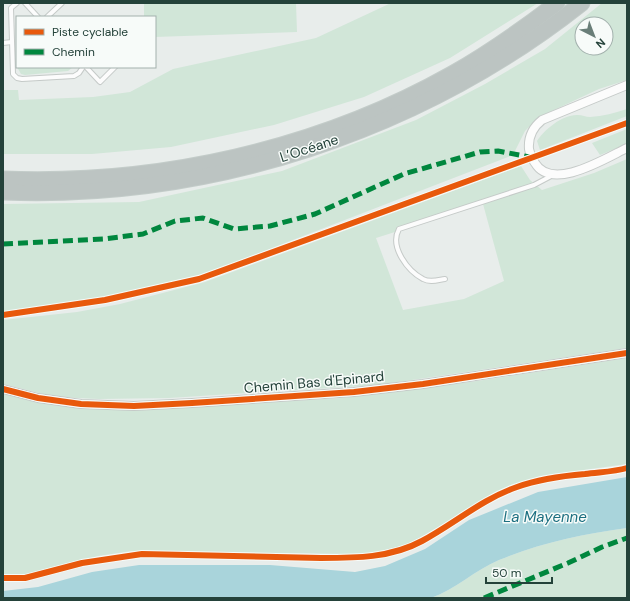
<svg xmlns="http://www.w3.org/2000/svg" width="630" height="601" font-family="'DM Sans',sans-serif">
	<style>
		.green { fill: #d1e6d8; fill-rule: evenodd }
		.water { fill: #a9d4db }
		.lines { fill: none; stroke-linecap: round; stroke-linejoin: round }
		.lane-casing { stroke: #c5cac8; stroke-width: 6 }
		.street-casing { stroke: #c5cac8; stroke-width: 10 }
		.highway-casing { stroke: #c3ccc9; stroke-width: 17 }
		.lane { stroke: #fcfcfc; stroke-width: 4 }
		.street { stroke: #fcfcfc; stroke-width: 8 }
		.highway { stroke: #bcc4c2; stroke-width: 15 }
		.quiet { stroke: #00873e; stroke-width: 5; stroke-dasharray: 10 5; stroke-linecap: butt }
		.cycleway-casing { stroke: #f7fbf9; stroke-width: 8 }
		.cycleway { stroke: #e8590c; stroke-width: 6 }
		.labels { text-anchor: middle; stroke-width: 3; stroke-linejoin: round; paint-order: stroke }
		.street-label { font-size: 14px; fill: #24423a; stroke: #f7fbf9 }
		.water-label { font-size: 15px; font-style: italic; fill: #1c6f80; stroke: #f7fbf9 }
	</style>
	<rect width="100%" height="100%" fill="#e8edeb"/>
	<!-- green -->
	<g class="green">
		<path d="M144,3H296L297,32L155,37V17H144Z"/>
		<path d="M391,3H538L450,58L364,97L274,125L171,147L92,154H3V90H18L19,100L93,97L130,92L173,69L316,38Z"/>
		<path d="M602,3H627V80L599,89L539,117L525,131L513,155L207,273L82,302L3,312V204L139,202L282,171L416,120L485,84L545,49ZM582,24H606V48H582Z"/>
		<path d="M17,67H73L68,71L25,75L21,74Z"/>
		<path d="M627,109V116L540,150L537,141C545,129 563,114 578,115C582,115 586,117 590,117C603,116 615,113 627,109Z"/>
		<path d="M627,129V144L600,155L592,143Z"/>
		<path d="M627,159V348L378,385L169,398L99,399L55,397L3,384V320L77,312L120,304L205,282L521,166L530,180L542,190L594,173ZM483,204L504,281L464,299L403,310L376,238Z"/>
		<path d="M627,358V464L540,476L498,492L409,544L373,553L354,554L132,551L98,556L23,576L3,575V392L59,405L182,407L342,398L477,381Z"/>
		<path d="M627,528V598H431C456,589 475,570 499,560C540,543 583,534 627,528Z"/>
	</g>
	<!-- water -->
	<path class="water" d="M627,477V528C583,534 540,543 499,560C475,570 456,589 431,598H3V591L38,587L92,572L139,565H270L355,572L385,566L425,549L469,520L538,492Z"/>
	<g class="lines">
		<defs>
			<g id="lane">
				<path d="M17,3L11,8L13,74L17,78L22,79L74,76L79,73L83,67"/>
				<path d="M25,3L38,17"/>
				<path d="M47,17L62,3"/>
				<path d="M3,43L12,42"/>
				<path d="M86,67L100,82L115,67"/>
				<path d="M445,279C438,280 430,283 423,279C408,271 389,247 399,229L534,185L553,175"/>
			</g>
			<g id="street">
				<path d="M627,85L542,120C532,128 528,137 529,149C530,155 532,159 535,163C552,192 606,158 627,148"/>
				<path d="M3,389L38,398L81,404L134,406L192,403L354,392L423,384L627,353"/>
			</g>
			<g id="highway">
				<path d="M3,179C157,185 317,150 452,74C489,53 523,29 557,3"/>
				<path d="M3,192C210,200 419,132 582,3"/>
			</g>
		</defs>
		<!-- lane casing -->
		<use href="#lane" class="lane-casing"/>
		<!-- street casing -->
		<use href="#street" class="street-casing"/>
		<!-- highway casing -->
		<use href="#highway" class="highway-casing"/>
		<!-- lane -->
		<use href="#lane" class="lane"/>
		<!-- street -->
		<use href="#street" class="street"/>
		<!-- highway -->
		<use href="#highway" class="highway"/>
		<!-- quiet -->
		<g class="quiet">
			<path d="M3,244L103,239L143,234L175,221L203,218L234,229L270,226L315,214L404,174L480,152L498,151L530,157"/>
			<path d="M484,598L568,563L602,547L627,538"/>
		</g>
		<defs>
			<g id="cycleway">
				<path d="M3,315L105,300L199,279L627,123"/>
				<path d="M3,389L38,398L81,404L134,406L192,403L354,392L423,384L627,353"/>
				<path d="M3,578H25L82,563L142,554L321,558C355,558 391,558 422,541C454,524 482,499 517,487C539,479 561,476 585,474C599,472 614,472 627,468"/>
			</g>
		</defs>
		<!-- cycleway casing -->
		<use href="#cycleway" class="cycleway-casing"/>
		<!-- cycleway -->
		<use href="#cycleway" class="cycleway"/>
	</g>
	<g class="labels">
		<!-- street labels -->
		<g class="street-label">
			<text transform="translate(309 148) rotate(-18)" y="5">L’Océane</text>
			<text transform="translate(314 382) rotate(-5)" y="5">Chemin Bas d'Epinard</text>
		</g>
		<!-- water labels -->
		<g class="water-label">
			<text x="545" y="522">La Mayenne</text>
		</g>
	</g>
	<!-- border -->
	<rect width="630" height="601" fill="none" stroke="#24423a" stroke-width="8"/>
	<!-- legend -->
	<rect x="16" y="16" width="140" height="52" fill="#f7fbf9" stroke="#a3b1ad"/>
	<rect x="24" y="29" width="20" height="6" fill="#e8590c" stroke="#a3b1ad"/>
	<text x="52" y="36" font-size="12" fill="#24423a">Piste cyclable</text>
	<rect x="24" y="49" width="20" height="6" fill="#00873e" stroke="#a3b1ad"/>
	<text x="52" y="56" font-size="12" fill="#24423a">Chemin</text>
	<!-- north arrow -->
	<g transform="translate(594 36) rotate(138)"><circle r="19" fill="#f7fbf9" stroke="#a3b1ad"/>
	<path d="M0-3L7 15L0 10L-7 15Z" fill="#697e78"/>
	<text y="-6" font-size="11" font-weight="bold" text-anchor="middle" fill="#24423a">N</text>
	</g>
	<!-- scale -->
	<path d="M486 577v6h66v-6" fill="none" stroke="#24423a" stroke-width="2"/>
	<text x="492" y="577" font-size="12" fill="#24423a" stroke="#f7fbf9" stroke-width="3" paint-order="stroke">50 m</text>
</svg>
